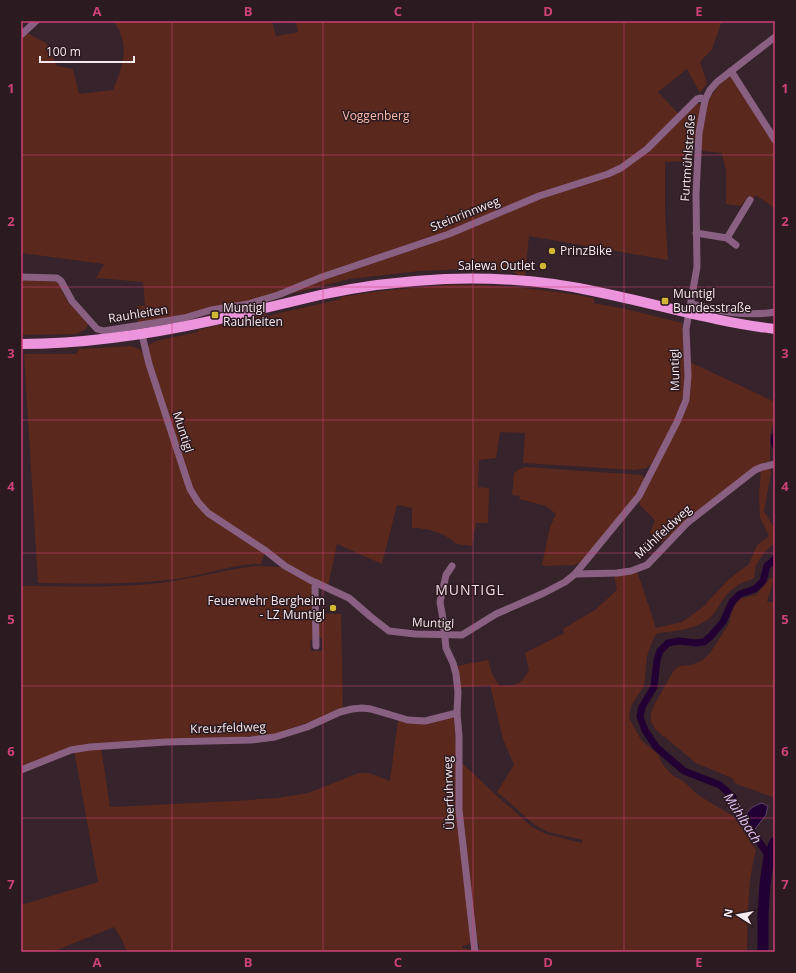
<svg xmlns="http://www.w3.org/2000/svg" width="796" height="973" font-family="'Open Sans',sans-serif">
	<style>
		.green { fill: #5a281c }
		.water { fill: #230033; stroke: #62466b }
		.lines { fill: none; stroke-linecap: round; stroke-linejoin: round }
		.canal { stroke: #230033; stroke-width: 7 }
		.river { stroke: #230033; stroke-width: 11 }
		.street { stroke: #8a6082; stroke-width: 7 }
		.primary { stroke: #ec94dc; stroke-width: 10 }
		.grid { fill: none; stroke: #cc4278; stroke-width: 1; stroke-opacity: 0.55 }
		.poi-dot { fill: #d2b635; stroke: #2c1a21; stroke-width: 1.5 }
		.labels { text-anchor: middle; stroke-width: 3; stroke-linejoin: round; paint-order: stroke }
		.park-label { font-size: 12px; fill: #f9b9a8; stroke: #2c1a21 }
		.street-label { font-size: 12px; fill: #f6e9ee; stroke: #2c1a21 }
		.poi-label { font-size: 12px; fill: #f6e9ee; stroke: #2c1a21; text-anchor: start }
		.water-label { font-size: 13px; font-style: italic; fill: #e3c2f6; stroke: #2c1a21 }
		.quarter-label { font-size: 14px; letter-spacing: 1px; fill: #f2d9e2; stroke: #2c1a21 }
		.neatline { fill: none; stroke: #cc4278; stroke-width: 1.5 }
		.grid-label { font-size: 13px; text-anchor: middle; font-weight: bold; fill: #cc4278 }
	</style>
	<rect width="100%" height="100%" fill="#36232b"/>
	<!-- green -->
	<g class="green">
		<path d="M113,21H272L276,36L295,33L298,31L295,21H722L712,49L700,62L707,83L700,93L687,69L658,92L682,117L696,103L705,107C711,94 720,84 730,74L768,134L775,130V208L755,195L753,199L748,196L741,206L726,204V171L722,153L702,151V144H690L689,161L665,162V212L668,260L529,236L525,276L518,275L512,271L464,269L420,271L349,279L283,296L138,324L136,306H145L143,282L96,278L104,264L21,253V38L27,33L46,43L57,66L73,69L79,94L113,90C123,66 131,43 113,21Z"/>
		<path d="M21,280L58,282L67,301L88,323L86,329L77,334L21,335Z"/>
		<path d="M445,285C496,284 545,289 594,298V303L626,309L682,323L685,378L684,392L678,413L653,463L646,468L635,470L523,463L525,433L500,432L496,458L479,460L478,487L489,488L488,523H476L472,546L456,544C449,534 424,527 412,528V508L397,505L382,564L337,544L328,586L292,568L222,521L202,505L191,488L147,346L156,341L198,332V330L266,314L267,316L341,299V297L381,291Z"/>
		<path d="M130,346L140,349L145,355L197,502L265,552L261,564C233,564 205,575 177,579C131,585 85,584 38,583L24,354H76L79,349Z"/>
		<path d="M690,362L775,402V419L773,423L770,436V462L763,463L754,468L661,543L650,533L655,520L640,505L639,502L682,416Z"/>
		<path d="M769,466L771,473L764,511L775,529V542L764,553L756,565L754,578C741,583 730,588 722,601C719,605 716,612 712,616C697,630 676,631 657,633L652,642L647,656L644,686L631,706L629,718L641,740L658,754L663,765L672,775L683,781L698,795L733,816L756,850C747,883 748,918 747,952H479V944L476,940L462,820L460,769L463,764L495,794L532,827L546,834L582,843L583,840L548,832L535,825L497,792L514,765L503,739L490,685L459,688L456,666L488,660L493,676L499,685C515,686 521,685 529,670L525,653L564,633L563,629L595,610L617,590L614,575L637,571L656,628L682,622L703,607L728,580L749,564L757,545L769,536L760,517L759,494L761,470Z"/>
		<path d="M525,467L642,475L645,479L636,496L581,562L574,565L546,566L542,565L550,527L556,514L546,506L519,499L520,496L512,495L514,473L520,469Z"/>
		<path d="M256,566L280,567L309,582L313,587V639L310,641L311,651H322V640L319,636L318,614H341L343,709L274,735L89,745L21,768V586C64,586 107,588 150,584C186,581 220,570 256,566Z"/>
		<path d="M770,578L774,579L767,602H775V798L736,784L732,778L696,763L655,729L651,722V714L654,705L674,670L680,666L691,665L701,661L710,653L730,622L731,612L739,599L756,595Z"/>
		<path d="M454,717L472,942L467,945L462,946V948L471,950L472,952H127L122,940L114,927L52,952H21V905L98,882L74,750L101,747L110,807L234,801L277,798L308,793L359,773H369L390,781L398,720Z"/>
	</g>
	<!-- water -->
	<path class="water" d="M762,803L768,806L766,815L752,833L744,820C747,810 752,806 762,803Z"/>
	<g class="lines">
		<!-- canal -->
		<g class="canal">
			<path d="M775,436L774,440L775,445"/>
			<path d="M769,856L744,820L736,812L733,797L720,785L684,771L656,747L645,730L640,717L642,707L654,687L657,660L660,651L668,643L679,641L696,643L704,642L711,636L723,622L732,602L740,594L755,589L763,581L767,566L775,559"/>
		</g>
		<!-- river -->
		<path class="river" d="M763,952V915L765,884L769,856L775,842"/>
		<!-- street -->
		<g class="street">
			<path d="M21,35L36,21"/>
			<path d="M731,71L775,140"/>
			<path d="M696,233L727,238L750,200"/>
			<path d="M727,238L736,245"/>
			<path d="M21,277L57,278L61,281L72,301L97,329L104,331L184,318L211,310L248,304L278,295L322,277L449,234L539,196L608,174L621,168L647,149L697,99L701,98L705,100"/>
			<path d="M691,304C719,311 746,317 775,312"/>
			<path d="M142,335L149,364L186,477L190,489L198,502L208,513L266,551L285,566L310,580L349,598L371,617L389,631L415,634L462,635L496,614L544,593L565,582L575,574L639,496L677,422L686,400L688,376L686,329L697,267L696,194L699,133L705,100L710,90L717,82L775,37"/>
			<path d="M452,566L446,575L440,602L443,619L446,648L453,663L456,674L458,692L457,713L459,736V810L475,952"/>
			<path d="M575,574L617,573L631,571L647,565L687,523L755,470L762,467L775,464"/>
			<path d="M316,646L315,587L317,583"/>
			<path d="M21,770L71,750L90,747L166,742L251,740L275,737L307,727L340,712L352,709L362,708L371,709L408,720L425,721L457,713"/>
		</g>
		<!-- primary -->
		<path class="primary" d="M21,344C87,344 151,334 215,320C250,312 285,303 320,295C361,286 403,281 445,279C496,277 549,281 598,292C657,304 715,322 775,329"/>
	</g>
	<!-- grid -->
	<path class="grid" d="M172,21V952M323,21V952M473,21V952M624,21V952M21,155H775M21,287H775M21,420H775M21,553H775M21,686H775M21,818H775"/>
	<!-- markers -->
	<g class="poi-dot">
		<circle cx="552" cy="251" r="4"/>
		<circle cx="543" cy="266" r="4"/>
		<rect x="661" y="297" width="8" height="8" rx="2"/>
		<rect x="211" y="311" width="8" height="8" rx="2"/>
		<circle cx="333" cy="608" r="4"/>
	</g>
	<g class="labels">
		<!-- park labels -->
		<g class="park-label">
			<text x="376" y="120">Voggenberg</text>
		</g>
		<!-- street labels -->
		<g class="street-label">
			<text transform="translate(688 158) rotate(-86)" y="4">Furtmühlstraße</text>
			<text transform="translate(465 214) rotate(-22)" y="4">Steinrinnweg</text>
			<text transform="translate(138 314) rotate(-9)" y="4">Rauhleiten</text>
			<text transform="translate(675 370) rotate(-91)" y="4">Muntigl</text>
			<text transform="translate(183 432) rotate(72)" y="4">Muntigl</text>
			<text transform="translate(663 532) rotate(-43)" y="4">Mühlfeldweg</text>
			<text transform="translate(433 623) rotate(2)" y="4">Muntigl</text>
			<text transform="translate(228 728) rotate(-2)" y="4">Kreuzfeldweg</text>
			<text transform="translate(449 793) rotate(-92)" y="4">Überfuhrweg</text>
		</g>
		<!-- poi labels -->
		<g class="poi-label">
			<text x="560" y="255">PrinzBike</text>
			<text x="535" y="270" text-anchor="end">Salewa Outlet</text>
			<text x="673" y="298">Muntigl<tspan x="673" dy="14">Bundesstraße</tspan></text>
			<text x="223" y="312">Muntigl<tspan x="223" dy="14">Rauhleiten</tspan></text>
			<text x="325" y="605" text-anchor="end">Feuerwehr Bergheim<tspan x="325" dy="14">- LZ Muntigl</tspan></text>
		</g>
		<!-- water labels -->
		<g class="water-label">
			<text transform="translate(743 818) rotate(57)" y="5">Mühlbach</text>
		</g>
		<!-- quarter labels -->
		<g class="quarter-label">
			<text x="470" y="595">MUNTIGL</text>
		</g>
	</g>
	<!-- border -->
	<rect width="796" height="973" fill="none" stroke="#2c1a21" stroke-width="44"/>
	<!-- north arrow -->
	<g transform="translate(738 915) rotate(281)" stroke="#2c1a21" stroke-width="3" paint-order="stroke">
	<path d="M0-3L7 15L0 10L-7 15Z" fill="#f6e9ee"/>
	<text y="-6" font-size="11" font-weight="bold" text-anchor="middle" fill="#f6e9ee">N</text>
	</g>
	<!-- scale -->
	<path d="M40 56v6h94v-6" fill="none" stroke="#f6e9ee" stroke-width="2"/>
	<text x="46" y="56" font-size="12" fill="#f6e9ee" stroke="#2c1a21" stroke-width="3" paint-order="stroke">100 m</text>
	<rect x="22" y="22" width="752" height="929" class="neatline"/>
	<g class="grid-label">
		<text x="97" y="16">A</text>
		<text x="248" y="16">B</text>
		<text x="398" y="16">C</text>
		<text x="548" y="16">D</text>
		<text x="699" y="16">E</text>
		<text x="11" y="93">1</text>
		<text x="785" y="93">1</text>
		<text x="11" y="226">2</text>
		<text x="785" y="226">2</text>
		<text x="11" y="358">3</text>
		<text x="785" y="358">3</text>
		<text x="11" y="491">4</text>
		<text x="785" y="491">4</text>
		<text x="11" y="624">5</text>
		<text x="785" y="624">5</text>
		<text x="11" y="756">6</text>
		<text x="785" y="756">6</text>
		<text x="11" y="889">7</text>
		<text x="785" y="889">7</text>
		<text x="97" y="967">A</text>
		<text x="248" y="967">B</text>
		<text x="398" y="967">C</text>
		<text x="548" y="967">D</text>
		<text x="699" y="967">E</text>
	</g>
</svg>
